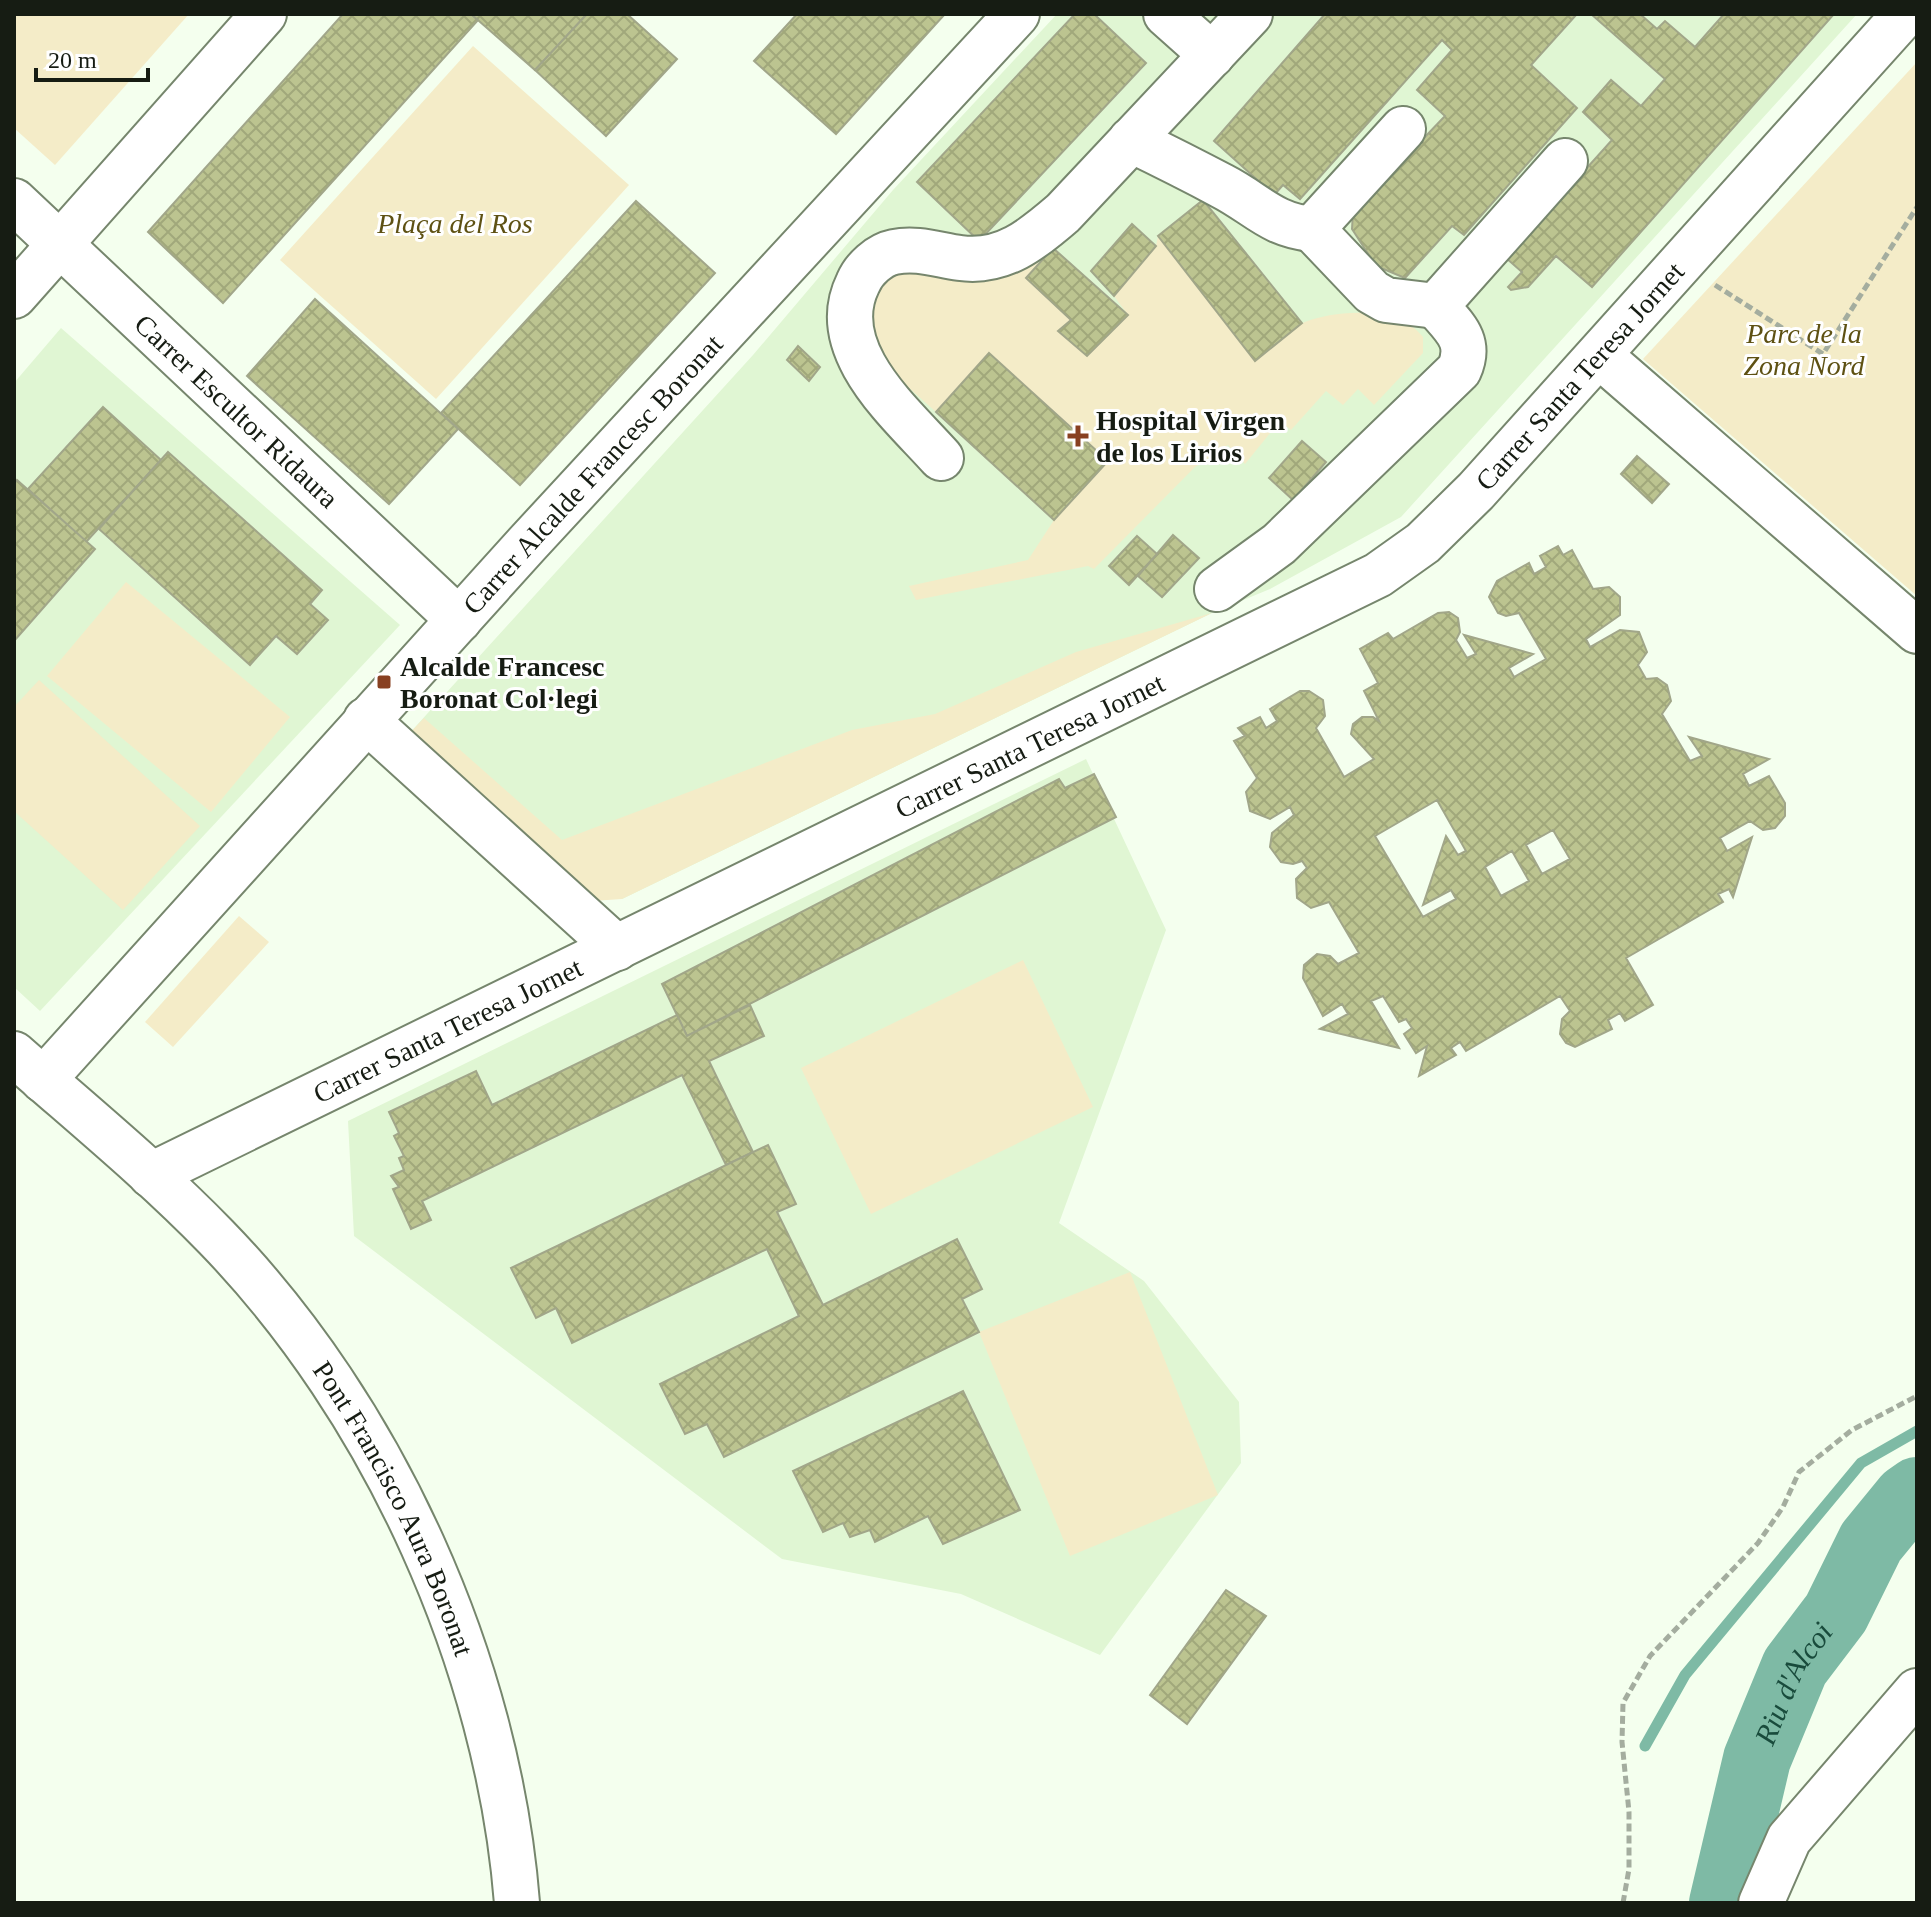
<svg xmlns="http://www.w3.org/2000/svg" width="1931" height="1917" font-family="Georgia,serif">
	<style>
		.built { fill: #e0f6d3 }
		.green { fill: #f4ecc8 }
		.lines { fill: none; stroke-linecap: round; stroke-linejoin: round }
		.stream { stroke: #7ebaa5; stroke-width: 11 }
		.river { stroke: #7ebaa5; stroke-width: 68 }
		.building { fill: url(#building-cross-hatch); stroke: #a1a689; stroke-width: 2; fill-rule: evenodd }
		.minor-casing { stroke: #76866d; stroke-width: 48 }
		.path { stroke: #a4ad9f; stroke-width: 5; stroke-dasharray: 8 4; stroke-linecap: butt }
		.minor { stroke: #fff; stroke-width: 44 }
		.poi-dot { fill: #884021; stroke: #fff; stroke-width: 3 }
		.labels { text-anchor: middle; stroke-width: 6; stroke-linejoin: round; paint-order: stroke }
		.park-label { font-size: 28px; font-style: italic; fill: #5e5113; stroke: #fff }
		.street-label { font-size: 28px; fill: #161c13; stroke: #fff }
		.poi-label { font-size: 28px; font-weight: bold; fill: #161c13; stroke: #fff; text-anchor: start }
		.water-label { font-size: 30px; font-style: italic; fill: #194b3c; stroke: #fff }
	</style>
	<defs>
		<pattern id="building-cross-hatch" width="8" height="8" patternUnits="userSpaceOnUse" patternTransform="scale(2)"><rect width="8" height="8" fill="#bcc490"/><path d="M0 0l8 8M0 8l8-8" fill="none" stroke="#a1a87b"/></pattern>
	</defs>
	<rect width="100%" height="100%" fill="#f4ffee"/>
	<!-- built -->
	<g class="built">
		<path d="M1057,14H1857L1401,517L1270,589L1212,613L622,899L407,736L753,355L893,190Z"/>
		<path d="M61,328L400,625L40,1011L14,987V383Z"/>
		<path d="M1086,759L1166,930L1059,1223L1144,1281L1239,1402L1241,1463L1100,1655L961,1594L782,1559L354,1236L348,1121Z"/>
	</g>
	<!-- green -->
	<g class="green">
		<path d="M14,14H189L55,165L14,128Z"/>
		<path d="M473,46L629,185L436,399L280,260Z"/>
		<path d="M1917,62V596L1643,359Z"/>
		<path d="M1158,236L1255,361C1270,349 1287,329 1305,322C1338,309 1400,306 1423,337V353L1374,405L1358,389L1343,405L1326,391L1291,430L1280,421L1245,464L1228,445L1195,467L1094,569L1088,566L916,600L909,586L1028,560L1054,520L1108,461L989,353L936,412L881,363L862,330L876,272L1029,257L1039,263L1027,277L1071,320L1059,331L1087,356L1128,315L1114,296L1156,246Z"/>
		<path d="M126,582L290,717L211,812L47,676Z"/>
		<path d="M1212,613L622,899L593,901L407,736L424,718L562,840L852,730L935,714L1076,652Z"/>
		<path d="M39,680L200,826L123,910L14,811V707Z"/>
		<path d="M239,916L269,942L173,1047L145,1022Z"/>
		<path d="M1023,960L1093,1107L871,1214L801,1068Z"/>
		<path d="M1130,1272L1218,1495L1070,1556L979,1332Z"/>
	</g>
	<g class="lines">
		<!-- stream -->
		<path class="stream" d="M1645,1746L1685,1675L1861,1463L1917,1431"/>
		<!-- river -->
		<path class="river" id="s1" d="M1723,1903L1757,1759L1795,1667L1836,1613L1871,1542L1907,1498L1917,1491"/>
	</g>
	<!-- building -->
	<g class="building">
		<path d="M343,14H471L478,20L223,303L148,232Z"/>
		<path d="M471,14H587L535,70Z"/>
		<path d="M587,14H627L677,59L606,136L535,70Z"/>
		<path d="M797,14H945L836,134L754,61Z"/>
		<path d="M1075,14H1094L1146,63L979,241L917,182Z"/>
		<path d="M1325,14H1577L1531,65L1577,108L1464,235L1452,226L1405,278L1376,266L1352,229L1353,212L1445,116L1417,90L1452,50L1442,40L1300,199L1283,185L1274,195L1214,141Z"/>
		<path d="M1591,14H1640L1657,29L1665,21L1695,47L1724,14H1834L1592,287L1556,256L1528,287L1511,290L1508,287L1522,272L1506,258L1612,140L1583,112L1611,80L1641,106L1665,79Z"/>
		<path d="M1203,200L1302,323L1255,361L1158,236Z"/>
		<path d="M636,201L715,273L520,485L441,413Z"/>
		<path d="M1132,224L1156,246L1114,296L1091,271Z"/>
		<path d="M1053,248L1128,315L1087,356L1058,331L1071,320L1026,278Z"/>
		<path d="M315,299L458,429L389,504L247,376Z"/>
		<path d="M798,346L820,367L809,381L787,360Z"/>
		<path d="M989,353L1108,461L1054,520L936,412Z"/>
		<path d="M103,407L161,460L86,542L28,489Z"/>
		<path d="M1302,441L1326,462L1293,500L1269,478Z"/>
		<path d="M168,452L322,590L310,604L328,620L297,654L276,636L250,665L99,529Z"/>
		<path d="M1637,456L1669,484L1652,503L1621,474Z"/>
		<path d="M17,480L95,549L14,641V484Z"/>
		<path d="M1173,535L1199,558L1162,597L1138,576Z"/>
		<path d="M1137,536L1157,554L1129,585L1109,566Z"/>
		<path d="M1558,546L1563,555L1572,550L1593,589L1609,587L1620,597V615L1586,639L1590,647L1620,630L1639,632L1647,652L1638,665L1646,679L1657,678L1667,685L1671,701L1662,714L1690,761L1702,756L1689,737L1769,759L1743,774L1749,786L1769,776L1785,803V816L1775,828L1763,830L1750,821L1720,838L1727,851L1752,837L1733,897L1729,889L1718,894L1723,902L1626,958L1653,1005L1625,1021L1620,1013L1608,1020L1612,1029L1575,1047L1566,1043L1560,1034L1562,1019L1570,1011L1560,996L1466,1051L1460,1042L1451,1048L1456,1055L1419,1076L1427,1046L1416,1053L1404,1034L1412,1028L1406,1019L1399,1022L1383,996L1371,1001L1399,1048L1320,1029L1348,1014L1342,1004L1323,1016L1303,978L1304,965L1317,954L1330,956L1338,964L1359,953L1329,902L1311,908L1297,898L1296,879L1307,868L1302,861L1293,864L1281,862L1270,847L1272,833L1294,815L1290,807L1270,819L1250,811L1246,792L1257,778L1234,741L1245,736L1238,728L1260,717L1266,728L1277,721L1270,709L1300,691H1309L1323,700L1325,716L1316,728L1344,777L1374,759L1351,734L1353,724L1362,717H1373L1379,721L1364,691L1378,683L1360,649L1388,633L1393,639L1438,613L1449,612L1458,618L1460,632L1456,640L1467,658L1476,654L1464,635L1533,654L1509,668L1514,677L1546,659L1519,613L1506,616L1498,613L1489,597L1497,581L1529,563L1534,574L1546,567L1540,556ZM1437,800L1466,851L1458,855L1446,836L1423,905L1451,890L1456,899L1423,917L1375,836ZM1553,830L1570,859L1542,874L1526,845ZM1512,851L1529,881L1501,896L1485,867Z"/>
		<path d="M1094,774L1116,817L687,1036L662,984L1059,779L1065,788Z"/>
		<path d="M750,1005L764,1036L709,1061L753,1152L726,1165L682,1075L422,1201L431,1220L411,1229L393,1189L399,1187L391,1176L404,1170L399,1158L404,1156L394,1136L399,1133L389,1112L476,1071L492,1105L677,1015L687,1036Z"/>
		<path d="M768,1145L796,1204L777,1212L823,1305L957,1239L982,1289L962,1299L979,1332L724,1457L707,1424L685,1434L660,1384L799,1316L767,1249L572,1343L556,1308L536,1318L511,1268Z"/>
		<path d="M963,1391L1020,1510L943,1544L928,1516L875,1542L870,1530L850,1537L843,1523L823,1532L793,1471Z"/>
		<path d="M1226,1590L1266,1616L1187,1724L1150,1695Z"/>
	</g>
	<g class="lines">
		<defs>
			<g id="minor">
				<path d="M1166,14L1212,55"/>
				<path d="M1403,129L1312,229L1372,292L1386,300L1436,306"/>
				<path d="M1131,140C1162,155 1192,170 1222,186C1257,204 1271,225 1312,229"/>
				<path id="s2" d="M14,201L459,620"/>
				<path d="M14,296L264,14"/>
				<path d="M1600,356L1917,631"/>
				<path d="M941,458C901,413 825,350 858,283C864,269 879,255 894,252C917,247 938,255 960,258C1003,264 1033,239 1063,213L1250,14"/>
				<path d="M1217,589L1279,544L1459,370C1472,341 1455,328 1436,306L1565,161"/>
				<path d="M366,720L617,948"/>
				<path id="s3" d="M14,1054C82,1114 153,1172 216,1237C384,1410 498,1663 517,1903"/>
				<path id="s4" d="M43,1080L527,544L1017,14"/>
				<path id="s5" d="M151,1175L1378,575L1423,543L1476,491L1905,14"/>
				<path d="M1761,1903L1789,1839L1917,1691"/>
			</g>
		</defs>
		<!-- minor casing -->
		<use href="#minor" class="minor-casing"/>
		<!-- path -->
		<g class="path">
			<path d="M1715,285L1823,354L1917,207"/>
			<path d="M1623,1903L1629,1869V1812L1622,1742L1623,1703L1650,1656L1758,1543L1783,1507L1799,1472L1852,1430L1917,1396"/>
		</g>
		<!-- minor -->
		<use href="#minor" class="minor"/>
	</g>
	<!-- markers -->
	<g class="poi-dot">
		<path d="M1074 424h8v8h8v8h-8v8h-8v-8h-8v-8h8z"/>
		<rect x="376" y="674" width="16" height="16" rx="4"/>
	</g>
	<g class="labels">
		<!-- park labels -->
		<g class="park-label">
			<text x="455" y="233">Plaça del Ros</text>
			<text x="1804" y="343">Parc de la<tspan x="1804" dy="32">Zona Nord</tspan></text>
		</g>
		<!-- street labels -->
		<g class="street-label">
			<text dy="10" stroke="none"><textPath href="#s5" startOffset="1650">Carrer Santa Teresa Jornet</textPath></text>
			<text dy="10" stroke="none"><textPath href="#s2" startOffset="306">Carrer Escultor Ridaura</textPath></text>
			<text dy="10" stroke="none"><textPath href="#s4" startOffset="818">Carrer Alcalde Francesc Boronat</textPath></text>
			<text dy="10" stroke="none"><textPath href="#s5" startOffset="978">Carrer Santa Teresa Jornet</textPath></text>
			<text dy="10" stroke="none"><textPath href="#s5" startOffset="330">Carrer Santa Teresa Jornet</textPath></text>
			<text dy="10" stroke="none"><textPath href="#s3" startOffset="600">Pont Francisco Aura Boronat</textPath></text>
		</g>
		<!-- poi labels -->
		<g class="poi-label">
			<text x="1096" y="430">Hospital Virgen<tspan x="1096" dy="32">de los Lirios</tspan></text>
			<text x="400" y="676">Alcalde Francesc<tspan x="400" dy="32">Boronat Col·legi</tspan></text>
		</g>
		<!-- water labels -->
		<g class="water-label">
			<text dy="10" stroke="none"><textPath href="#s1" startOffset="232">Riu d'Alcoi</textPath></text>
		</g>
	</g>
	<!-- border -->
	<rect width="1931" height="1917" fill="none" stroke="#161c13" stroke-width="32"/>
	<!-- scale -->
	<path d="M36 68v12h112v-12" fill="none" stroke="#161c13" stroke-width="4"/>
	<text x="48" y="68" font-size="24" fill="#161c13" stroke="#ffffff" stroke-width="6" paint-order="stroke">20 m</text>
</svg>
